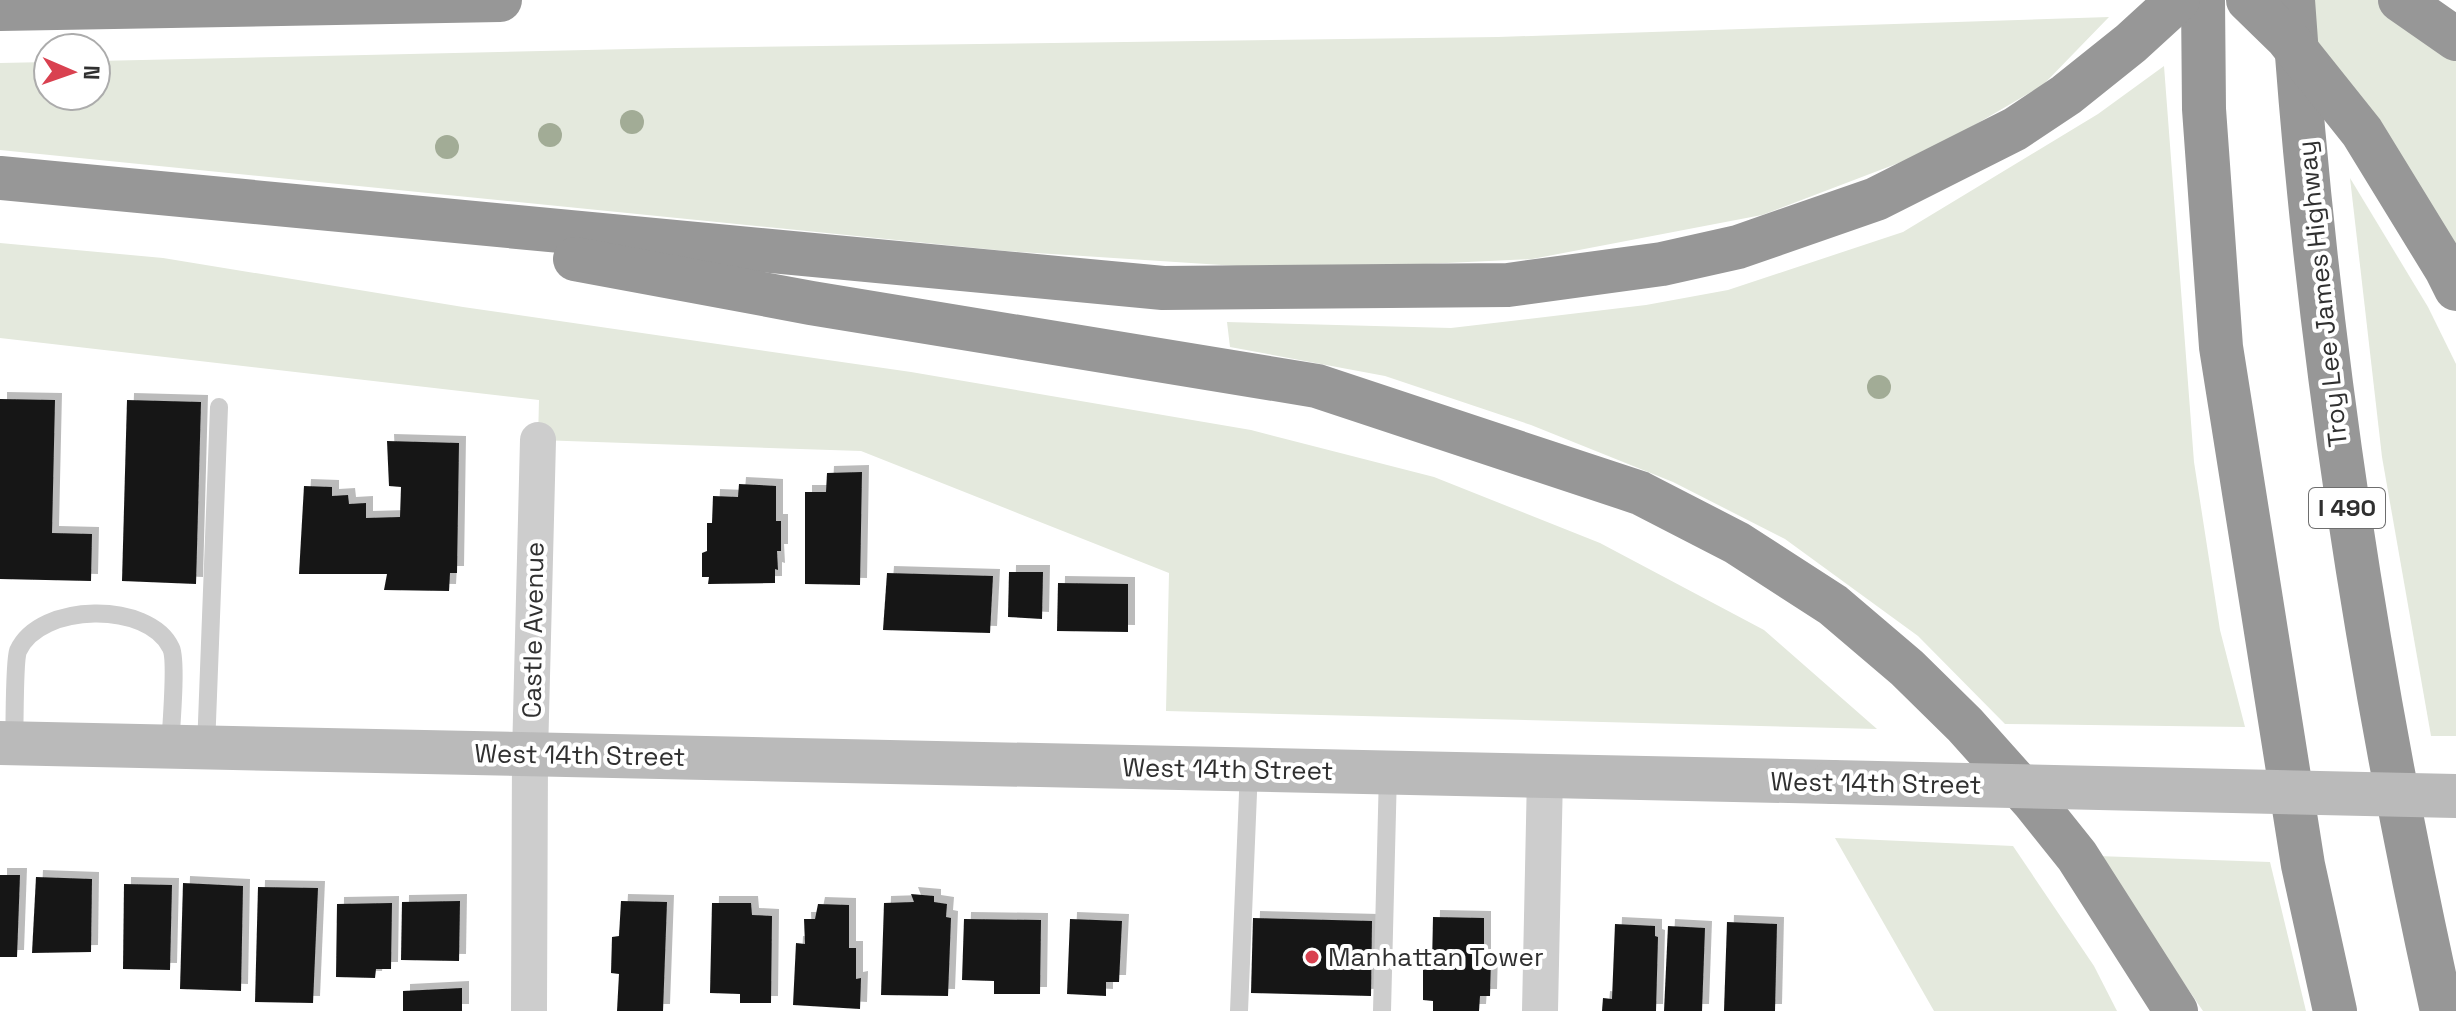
<svg xmlns="http://www.w3.org/2000/svg" width="2456" height="1011" font-family="'Space Grotesk',sans-serif">
	<style>
		.green { fill: #e4e9dd }
		.building { fill: #171717; filter: url(#shadow) }
		.lines { fill: none; stroke-linecap: round; stroke-linejoin: round }
		.lane { stroke: #cdcdcd; stroke-width: 18 }
		.street { stroke: #cdcdcd; stroke-width: 36 }
		.secondary { stroke: #bababa; stroke-width: 44 }
		.highway { stroke: #979797; stroke-width: 44 }
		.secondary-bridge { stroke: #bababa; stroke-width: 44 }
		.highway-bridge { stroke: #979797; stroke-width: 44 }
		.tree { fill: #a2ac96 }
		.poi-dot { fill: #d94150; stroke: #fff; stroke-width: 3 }
		.labels { text-anchor: middle; stroke-width: 8; stroke-linejoin: round; paint-order: stroke }
		.shield { fill: #fff; stroke: #6e6e6e; stroke-width: 2 }
		.shield-label { font-size: 24px; font-weight: bold; fill: #303030 }
		.street-label { font-size: 26px; fill: #303030; stroke: #fff }
		.poi-label { font-size: 26px; fill: #303030; stroke: #fff; text-anchor: start }
	</style>
	<defs>
		<filter id="shadow"><feDropShadow dx="7" dy="-7" stdDeviation="0" flood-color="#0004"/></filter>
	</defs>
	<rect width="100%" height="100%" fill="#fff"/>
	<!-- green -->
	<g class="green">
		<path d="M2293,0H2400L2456,39V289Z"/>
		<path d="M2109,17L2043,85L1930,151L1762,215L1532,259L1298,270L1006,251L0,150V63L48,62V96H96V61L676,48L1498,37Z"/>
		<path d="M2164,66L2194,462L2220,630L2245,727L2005,724L1918,636L1785,539L1673,482L1531,425L1385,376L1230,347L1227,322L1451,328L1646,305L1728,290L1903,232L2098,114Z"/>
		<path d="M2350,178L2428,307L2456,364V736H2431L2382,457Z"/>
		<path d="M0,243L163,258L463,307L911,372L1251,430L1434,477L1600,543L1764,630L1877,729L1166,711L1169,573L861,451L538,440L539,400L0,338Z"/>
		<path d="M1835,838L2013,846L2094,966L2117,1011H1934Z"/>
		<path d="M2097,856L2270,862L2306,1011H2203Z"/>
	</g>
	<!-- building -->
	<g class="building">
		<path d="M0,399L55,400L52,533L92,534L91,581L0,579Z"/>
		<path d="M127,400L201,402L196,584L122,581Z"/>
		<path d="M387,441L459,443L457,573H450L449,591L384,590L387,574H299L304,486L332,487V496L348,495L349,504L366,503V518L400,517L401,487L389,486Z"/>
		<path d="M862,472L860,585L805,584V492H826L827,473Z"/>
		<path d="M739,484L776,486V521H781V551H777L778,570L775,569V583L708,584L709,577H702V553L707,551V523H712L713,496L738,497Z"/>
		<path d="M1009,572H1043L1042,619L1008,617Z"/>
		<path d="M887,573L993,576L990,633L883,630Z"/>
		<path d="M1058,583L1128,584V632L1057,631Z"/>
		<path d="M0,875H20L17,957H0Z"/>
		<path d="M36,877L92,879L91,952L32,953Z"/>
		<path d="M183,883L243,886L241,991L180,989Z"/>
		<path d="M124,884L172,885L170,970L123,969Z"/>
		<path d="M258,887L318,888L313,1003L255,1002Z"/>
		<path d="M911,894L934,896V902L947,904L946,917L951,918L948,996L881,995L884,903L914,902Z"/>
		<path d="M460,901L459,961L401,960L402,902Z"/>
		<path d="M621,901L667,902L663,1011H617L619,974L611,973L612,937L619,936Z"/>
		<path d="M392,903L391,969H376L375,978L336,977L337,904Z"/>
		<path d="M712,903H751L752,915L772,916L771,1003H740V994L710,993Z"/>
		<path d="M818,904L849,905V948H856V979L861,978L860,1009L793,1005L796,943L805,944L804,919H815Z"/>
		<path d="M1433,917L1484,918V957L1491,958L1490,996H1480L1479,1011H1433V1001L1423,1000V965H1432Z"/>
		<path d="M1253,918L1372,921L1371,996L1251,993Z"/>
		<path d="M964,919L1041,920L1040,994H994V981L962,980Z"/>
		<path d="M1070,919L1122,921L1119,982H1106V996L1067,994Z"/>
		<path d="M1727,922L1777,924L1775,1011H1724Z"/>
		<path d="M1615,924L1655,926V936L1658,937L1656,1011H1602L1603,998L1612,999Z"/>
		<path d="M1668,926L1705,928L1702,1011H1664Z"/>
		<path d="M462,988V1011H403V991Z"/>
	</g>
	<g class="lines">
		<!-- lane -->
		<g class="lane">
			<path d="M14,743C15,726 14,662 18,651C40,602 149,601 171,648C177,660 171,729 170,747"/>
			<path d="M206,748L219,407"/>
			<path d="M1239,1011L1249,769"/>
			<path d="M1382,1011L1388,772"/>
		</g>
		<!-- street -->
		<g class="street">
			<path d="M529,1011L530,755L538,440"/>
			<path d="M1540,1011L1545,775"/>
		</g>
		<!-- secondary -->
		<path class="secondary" d="M0,743L1833,782"/>
		<!-- highway -->
		<g class="highway">
			<path d="M2203,0L2204,109L2221,347L2303,865L2335,1011"/>
			<path d="M2293,0C2316,340 2368,678 2442,1011"/>
			<path d="M2400,0L2456,39"/>
			<path d="M0,9L500,0"/>
			<path d="M0,178L1163,288L1508,285L1662,264L1738,247L1876,199L2015,129L2066,95L2131,43L2178,0"/>
			<path d="M575,259L811,303L1317,386L1640,493L1737,543L1833,605L1907,668L1965,725L2033,801L2077,856L2176,1011"/>
		</g>
		<!-- secondary-bridge -->
		<path class="secondary-bridge" d="M1833,782L2456,796"/>
		<!-- highway-bridge -->
		<path class="highway-bridge" d="M2248,0L2287,38L2362,132L2446,269L2456,289"/>
	</g>
	<!-- trees -->
	<g class="tree">
		<circle cx="632" cy="122" r="12"/>
		<circle cx="550" cy="135" r="12"/>
		<circle cx="447" cy="147" r="12"/>
		<circle cx="1879" cy="387" r="12"/>
	</g>
	<!-- markers -->
	<circle class="poi-dot" cx="1312" cy="957" r="8"/>
	<g class="labels">
		<!-- shield labels -->
		<rect class="shield" x="2309" y="488" width="76" height="40" rx="6"/>
		<g class="shield-label">
			<text x="2347" y="516">I 490</text>
		</g>
		<!-- street labels -->
		<g class="street-label">
			<text transform="translate(2322 294) rotate(-96)" y="9">Troy Lee James Highway</text>
			<text transform="translate(533 630) rotate(-89)" y="9">Castle Avenue</text>
			<text transform="translate(580 755) rotate(1)" y="9">West 14th Street</text>
			<text transform="translate(1228 769) rotate(1)" y="9">West 14th Street</text>
			<text transform="translate(1876 783) rotate(1)" y="9">West 14th Street</text>
		</g>
		<!-- poi labels -->
		<g class="poi-label">
			<text x="1328" y="966">Manhattan Tower</text>
		</g>
	</g>
	<!-- north arrow -->
	<g transform="translate(72 72) rotate(92)"><circle r="38" fill="#ffffff" stroke="#acacac" stroke-width="2"/>
	<path d="M0-6L14 30L0 20L-14 30Z" fill="#d94150"/>
	<text y="-12" font-size="22" font-weight="bold" text-anchor="middle" fill="#303030">N</text>
	</g>
</svg>
